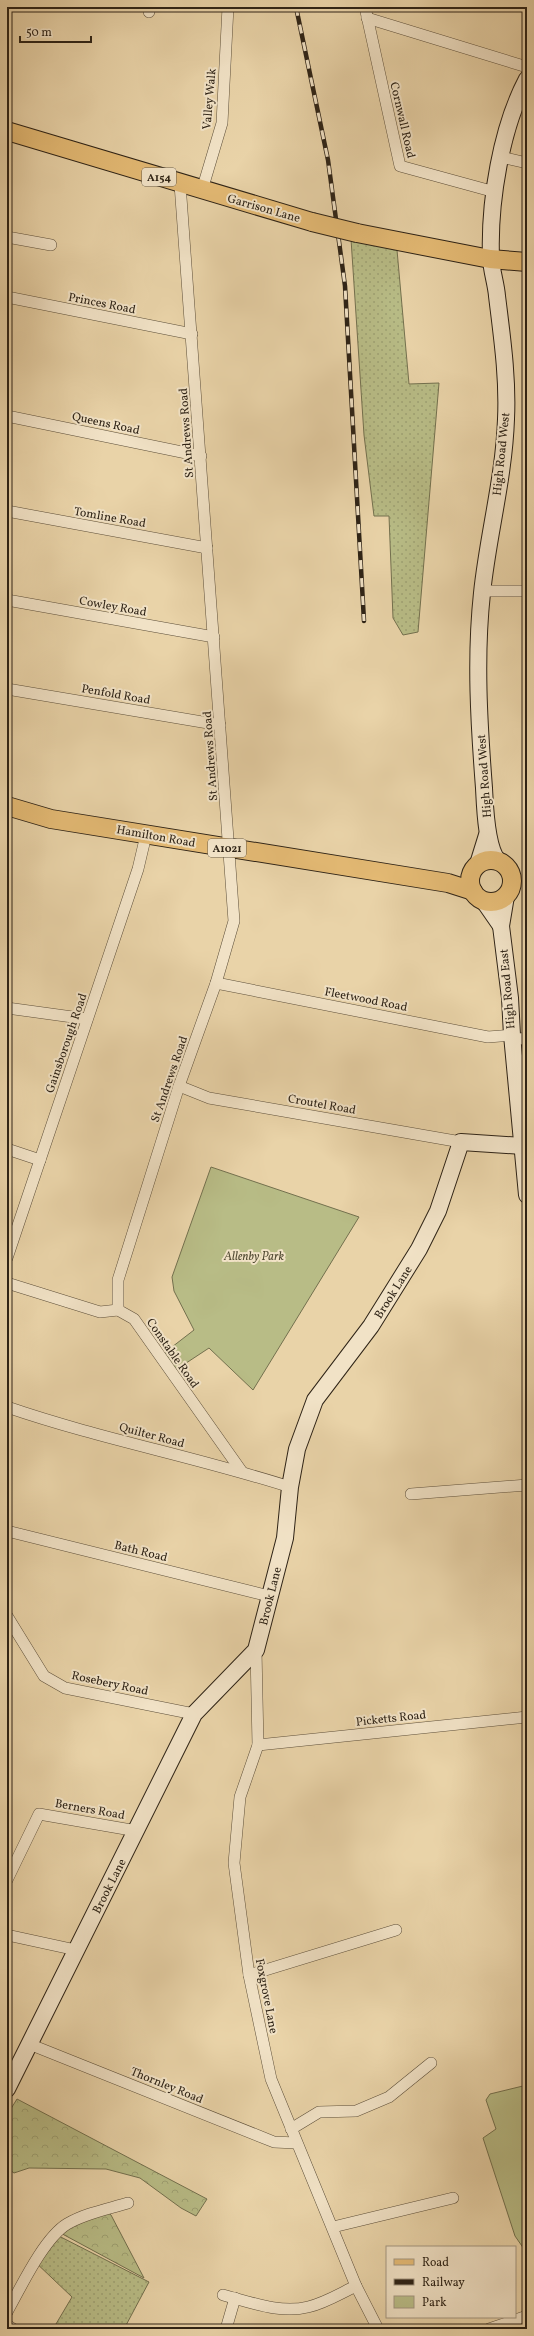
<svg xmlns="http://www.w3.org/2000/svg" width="534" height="2336" font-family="Vollkorn,serif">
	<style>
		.grass { fill: url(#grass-dots); stroke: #73704e }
		.forest { fill: url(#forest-crowns); stroke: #73704e }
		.park { fill: #b8bc86; stroke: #73704e }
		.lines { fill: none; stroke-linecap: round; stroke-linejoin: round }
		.street-casing { stroke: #5d4f3a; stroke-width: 12 }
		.secondary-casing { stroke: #2e2316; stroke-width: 18 }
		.primary-casing { stroke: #2e2316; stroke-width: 20 }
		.street { stroke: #f1e2c6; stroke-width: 11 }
		.secondary { stroke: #f1e2c6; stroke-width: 16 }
		.primary { stroke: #e4ba74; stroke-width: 18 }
		.rail-casing { stroke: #2e2316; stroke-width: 4.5 }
		.rail { stroke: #f1e2c6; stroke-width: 3; stroke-dasharray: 9; stroke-linecap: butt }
		.primary-bridge-casing { stroke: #2e2316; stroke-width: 20; stroke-linecap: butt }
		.primary-bridge { stroke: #e4ba74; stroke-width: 18 }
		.labels { text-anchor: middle; stroke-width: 4; stroke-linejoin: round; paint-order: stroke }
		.shield { fill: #f1e2c6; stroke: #685c4b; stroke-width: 1 }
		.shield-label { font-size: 11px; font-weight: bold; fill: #2e2316 }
		.street-label { font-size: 12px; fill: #2e2316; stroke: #f1e2c6 }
		.park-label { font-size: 12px; font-style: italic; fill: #504932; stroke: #f1e2c6 }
	</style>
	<defs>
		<pattern id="grass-dots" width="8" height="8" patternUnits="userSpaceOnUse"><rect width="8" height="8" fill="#b8bc86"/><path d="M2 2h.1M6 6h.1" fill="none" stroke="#9ea173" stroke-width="1.8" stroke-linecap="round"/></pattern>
		<pattern id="forest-crowns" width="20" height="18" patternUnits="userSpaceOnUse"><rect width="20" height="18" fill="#b8bc86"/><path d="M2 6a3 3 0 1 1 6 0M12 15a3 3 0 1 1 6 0" fill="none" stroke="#9ea173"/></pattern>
	</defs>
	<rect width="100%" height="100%" fill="#e9d3a8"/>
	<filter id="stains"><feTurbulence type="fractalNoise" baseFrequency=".005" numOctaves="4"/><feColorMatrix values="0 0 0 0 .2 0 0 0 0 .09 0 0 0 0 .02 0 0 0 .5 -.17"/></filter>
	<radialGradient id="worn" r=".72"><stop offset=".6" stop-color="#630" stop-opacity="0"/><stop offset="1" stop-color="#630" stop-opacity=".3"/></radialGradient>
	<!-- grass -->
	<g class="grass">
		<path d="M351,239L397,250L409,384L439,383L418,632L403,635L393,618L389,516H374L364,435Z"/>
		<path d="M51,2232L149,2282L124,2329H53L72,2297L32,2259Z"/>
	</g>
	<!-- forest -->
	<g class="forest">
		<path d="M17,2099L207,2199L196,2216L181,2208L140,2178L106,2169L29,2168L14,2173L7,2168V2115Z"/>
		<path d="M105,2210L111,2215L144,2278L55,2230Z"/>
	</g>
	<!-- park -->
	<g class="park">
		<path d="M211,1167L359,1217L253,1390L209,1348L171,1373L159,1357L194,1330L174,1291L172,1277Z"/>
		<path d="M527,2085V2248L524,2249L515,2236L483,2138L496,2129L486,2100L490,2094Z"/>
	</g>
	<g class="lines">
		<defs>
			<g id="street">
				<path d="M365,7L400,166L495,192"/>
				<path d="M149,12L150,7"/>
				<path d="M367,18L527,67"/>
				<path d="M501,157L527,163"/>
				<path d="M202,190L222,123L228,7"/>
				<path d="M7,237L51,245"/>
				<path d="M7,297L192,334"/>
				<path d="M7,416L201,456"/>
				<path d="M7,511L207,548"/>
				<path d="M482,591H527"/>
				<path d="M7,600L214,637"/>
				<path d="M7,689L220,725"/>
				<path d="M216,983L488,1037L512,1035"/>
				<path d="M7,1008L87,1019"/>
				<path d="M512,1040L527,1038"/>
				<path d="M179,1086L209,1098L461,1142"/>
				<path d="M7,1149L40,1160"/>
				<path d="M7,1258L138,869L146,835"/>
				<path d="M7,1283L100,1312L118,1310L134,1319L242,1472"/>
				<path d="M118,1310V1280L179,1086L216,983L234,921L180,184"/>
				<path d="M7,1407C100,1439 197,1457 290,1487"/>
				<path d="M411,1494L527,1485"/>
				<path d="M7,1531L269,1596"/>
				<path d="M7,1616L44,1676L65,1688L194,1714"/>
				<path d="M256,1650L258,1745L240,1797L234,1863L249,1975L271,2079L356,2286L378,2329"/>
				<path d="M258,1745L527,1717"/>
				<path d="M7,1880L39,1814L137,1831"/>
				<path d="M7,1935L76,1950"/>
				<path d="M249,1975L396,1930"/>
				<path d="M29,2044L274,2142L296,2143"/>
				<path d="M291,2129L319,2112L356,2111L389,2097L431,2063"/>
				<path d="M333,2227L453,2198"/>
				<path d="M223,2295C250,2302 280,2314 308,2307C325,2303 341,2293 356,2286"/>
				<path d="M7,2312C21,2287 44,2238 67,2224C86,2213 108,2209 128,2203"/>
				<path d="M7,2325L13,2329"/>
				<path d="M226,2329L235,2298"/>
				<path d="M489,2329L527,2316"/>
			</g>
			<g id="secondary">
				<path d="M498,861C486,847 485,807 484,788C479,723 475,658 482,593C488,535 504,478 506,419C508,378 502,337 497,296C496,283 491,270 491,257C489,202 501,128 527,79"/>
				<path d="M478,864L487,835"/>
				<path d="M506,896L501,926L510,998L512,1035L527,1195"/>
				<path d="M483,900L501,926"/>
				<path d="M7,2089L194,1714L256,1650L285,1538L290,1487L297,1449L315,1400L371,1326L419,1249L438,1211L461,1142L523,1146"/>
			</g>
			<g id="primary">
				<path d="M7,131L312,222"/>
				<path d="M357,233L490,259L527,262"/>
				<path d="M7,806L51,819L448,883L473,891"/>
				<circle cx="491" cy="881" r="21"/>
			</g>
		</defs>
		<!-- street casing -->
		<use href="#street" class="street-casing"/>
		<!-- secondary casing -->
		<use href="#secondary" class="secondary-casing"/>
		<!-- primary casing -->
		<use href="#primary" class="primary-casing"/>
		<!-- street -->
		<use href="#street" class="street"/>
		<!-- secondary -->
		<use href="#secondary" class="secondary"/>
		<!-- primary -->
		<use href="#primary" class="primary"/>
		<defs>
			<path id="rail" d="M296,7L328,160L345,286L364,621"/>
		</defs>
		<!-- rail casing -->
		<use href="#rail" class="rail-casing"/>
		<!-- rail -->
		<use href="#rail" class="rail"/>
		<defs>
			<path id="primary-bridge" d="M312,222L357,233"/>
		</defs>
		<!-- primary-bridge casing -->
		<use href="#primary-bridge" class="primary-bridge-casing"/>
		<!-- primary-bridge -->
		<use href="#primary-bridge" class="primary-bridge"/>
	</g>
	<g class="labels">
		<!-- shield labels -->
		<g class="shield">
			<rect x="142" y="168" width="34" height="18" rx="3"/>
			<rect x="208" y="839" width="38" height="18" rx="3"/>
		</g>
		<g class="shield-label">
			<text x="159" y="181">A154</text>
			<text x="227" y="852">A1021</text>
		</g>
		<!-- street labels -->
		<g class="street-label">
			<text transform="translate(209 99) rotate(-85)" y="4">Valley Walk</text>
			<text transform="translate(403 120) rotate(77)" y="4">Cornwall Road</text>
			<text transform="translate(264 208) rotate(16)" y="4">Garrison Lane</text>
			<text transform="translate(102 303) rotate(11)" y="4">Princes Road</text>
			<text transform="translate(106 423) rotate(12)" y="4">Queens Road</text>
			<text transform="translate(186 433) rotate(-94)" y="4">St Andrews Road</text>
			<text transform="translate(501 454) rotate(-84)" y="4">High Road West</text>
			<text transform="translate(110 517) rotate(10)" y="4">Tomline Road</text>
			<text transform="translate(113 606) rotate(10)" y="4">Cowley Road</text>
			<text transform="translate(116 694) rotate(10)" y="4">Penfold Road</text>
			<text transform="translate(210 756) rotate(-94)" y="4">St Andrews Road</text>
			<text transform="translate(484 776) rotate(-94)" y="4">High Road West</text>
			<text transform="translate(156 836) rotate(10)" y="4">Hamilton Road</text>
			<text transform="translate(507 989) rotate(-95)" y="4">High Road East</text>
			<text transform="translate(366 999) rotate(11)" y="4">Fleetwood Road</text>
			<text transform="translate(66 1043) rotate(-71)" y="4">Gainsborough Road</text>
			<text transform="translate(169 1079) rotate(-71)" y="4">St Andrews Road</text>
			<text transform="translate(322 1104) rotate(10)" y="4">Croutel Road</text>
			<text transform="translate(393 1292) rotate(-58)" y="4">Brook Lane</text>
			<text transform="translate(173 1353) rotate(55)" y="4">Constable Road</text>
			<text transform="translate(152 1435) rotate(15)" y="4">Quilter Road</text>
			<text transform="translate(141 1551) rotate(14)" y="4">Bath Road</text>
			<text transform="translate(270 1596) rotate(-76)" y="4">Brook Lane</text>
			<text transform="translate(110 1683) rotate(12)" y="4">Rosebery Road</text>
			<text transform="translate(391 1718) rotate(-6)" y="4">Picketts Road</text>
			<text transform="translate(90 1809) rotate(10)" y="4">Berners Road</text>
			<text transform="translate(109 1886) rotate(-63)" y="4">Brook Lane</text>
			<text transform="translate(267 1996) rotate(79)" y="4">Foxgrove Lane</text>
			<text transform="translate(167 2085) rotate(22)" y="4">Thornley Road</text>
		</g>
		<!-- park labels -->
		<g class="park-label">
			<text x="254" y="1260">Allenby Park</text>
		</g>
	</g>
	<!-- margin -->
	<rect width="534" height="2336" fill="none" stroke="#e9d3a8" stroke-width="24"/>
	<rect x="8" y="8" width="518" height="2320" fill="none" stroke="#2e2316" stroke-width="2"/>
	<rect x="12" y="12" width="510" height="2312" fill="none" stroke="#2e2316"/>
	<!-- legend -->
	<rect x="386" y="2246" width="130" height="72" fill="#f1e2c6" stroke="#a39680"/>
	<rect x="394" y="2259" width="20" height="6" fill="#e4ba74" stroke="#a39680"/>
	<text x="422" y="2266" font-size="12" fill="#2e2316">Road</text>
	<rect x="394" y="2279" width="20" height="6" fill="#2e2316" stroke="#a39680"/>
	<text x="422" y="2286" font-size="12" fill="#2e2316">Railway</text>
	<rect x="394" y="2296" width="20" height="12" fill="#b8bc86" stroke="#a39680"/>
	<text x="422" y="2306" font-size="12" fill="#2e2316">Park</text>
	<!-- scale -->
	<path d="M20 36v6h71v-6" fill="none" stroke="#2e2316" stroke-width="2"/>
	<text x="26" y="36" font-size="12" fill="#2e2316" stroke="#f1e2c6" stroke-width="3" paint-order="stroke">50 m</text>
	<rect width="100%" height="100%" filter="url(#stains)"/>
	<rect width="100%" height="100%" fill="url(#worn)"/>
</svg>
